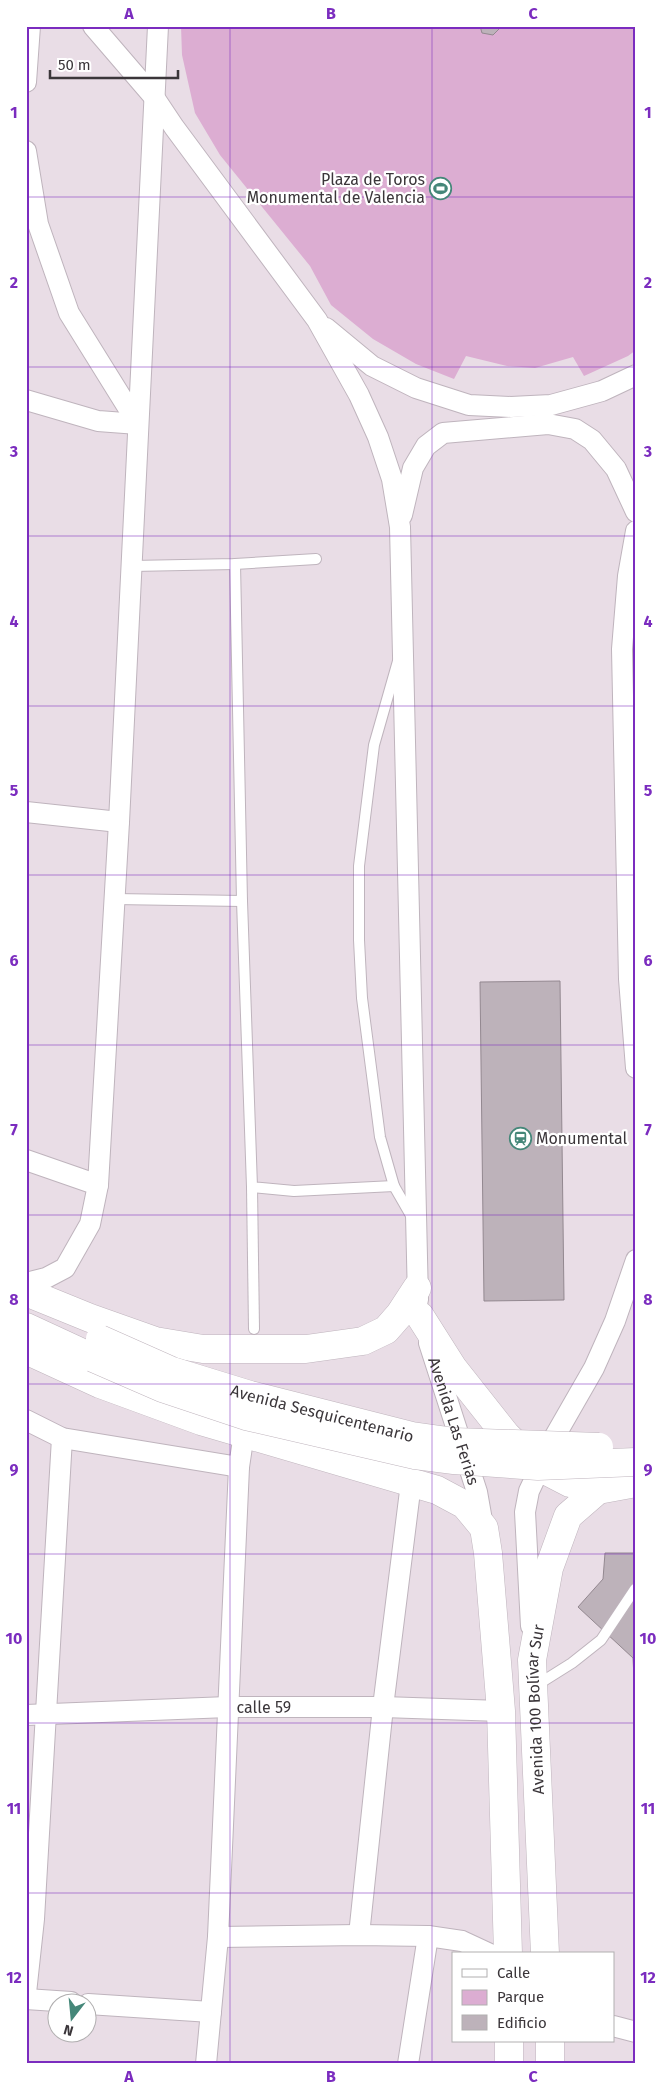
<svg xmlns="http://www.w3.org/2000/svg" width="662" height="2090" font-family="'Fira Sans',sans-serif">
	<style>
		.green { fill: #dcadd2 }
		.building { fill: #bdb2ba; stroke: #938890 }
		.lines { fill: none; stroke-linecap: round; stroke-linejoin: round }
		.lane-casing { stroke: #bfb4bd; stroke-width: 12 }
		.street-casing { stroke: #bfb4bd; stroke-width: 22 }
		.secondary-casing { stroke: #bfb4bd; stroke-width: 29 }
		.lane { stroke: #fff; stroke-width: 10 }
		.street { stroke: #fff; stroke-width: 20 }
		.secondary { stroke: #fff; stroke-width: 28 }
		.secondary-bridge-casing { stroke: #bfb4bd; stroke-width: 29; stroke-linecap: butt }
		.secondary-bridge { stroke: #fff; stroke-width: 28 }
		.grid { fill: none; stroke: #7b2cbf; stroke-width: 1; stroke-opacity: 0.55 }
		.labels { text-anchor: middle; stroke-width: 4.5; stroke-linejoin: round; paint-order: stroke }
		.poi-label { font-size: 16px; fill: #3b363a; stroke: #fff; text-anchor: end }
		.street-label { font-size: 16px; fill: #3b363a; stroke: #fff }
		.neatline { fill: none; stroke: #7b2cbf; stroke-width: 2 }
		.grid-label { font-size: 16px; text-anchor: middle; font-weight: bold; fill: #7b2cbf }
	</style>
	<rect width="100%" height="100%" fill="#e9dde6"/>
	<!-- green -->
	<path class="green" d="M181,26H636V350L628,356L584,376L573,357L535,368L507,366L466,356L454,379L416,364L373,339L331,305L310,266L220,155L195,113L182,55Z"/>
	<!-- building -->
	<g class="building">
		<path d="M480,26H502L493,35L482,33Z"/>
		<path d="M560,981L564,1300L484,1301L480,982Z"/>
		<path d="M605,1553H636V1678H634L633,1658L578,1607L603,1579Z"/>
	</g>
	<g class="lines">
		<defs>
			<g id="lane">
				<path d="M235,564L242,901L252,1187L294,1191L394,1186"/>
				<path d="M132,566L235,564L316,559"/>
				<path d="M398,661L374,745L359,866V940L362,998L380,1137L394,1186L413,1219"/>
				<path d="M115,899L242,901"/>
				<path d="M252,1187L254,1329"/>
				<path d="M537,1685L572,1663L601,1640L635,1589"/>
			</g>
			<g id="street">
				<path d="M93,26L154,97L174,127L317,320L359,395L378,437L392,479L400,527L418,1300"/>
				<path d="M26,82L30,26"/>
				<path d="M26,151L38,224L69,313L138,424"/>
				<path d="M326,328L372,366L416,388L469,405L511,407L551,405L602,391L636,375"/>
				<path d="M26,400L98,421L138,424"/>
				<path d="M402,515L413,468L426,446L443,433L548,424L575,429L592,440L616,469L636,512"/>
				<path d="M636,531L628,576L622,649L629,979L636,1068"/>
				<path d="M26,812L119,822"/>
				<path d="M26,1160L98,1185"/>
				<path d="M26,1283L46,1278L65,1268L90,1224L98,1185L119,822L158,26"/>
				<path id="s1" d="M429,1343L477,1492L483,1526"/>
				<path d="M26,1420L62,1438L239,1467"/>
				<path d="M531,1626L525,1512L529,1491L555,1436L594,1368L615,1321L636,1260"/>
				<path id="s2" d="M26,1715L228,1707H383L501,1711"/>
				<path d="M359,1935L383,1707L411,1483"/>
				<path d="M218,1937L359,1935L428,1936L462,1941L490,1954"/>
				<path d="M26,1993L34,1919L62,1438"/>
				<path d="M26,1999L71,2002"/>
				<path d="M88,2004L211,2012"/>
				<path d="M613,2026L636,2032"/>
				<path d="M206,2064L218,1937L239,1467L244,1433"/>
				<path d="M408,2064L428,1936"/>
			</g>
			<g id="secondary">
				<path d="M26,1292L90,1318L155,1341L203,1349H306L363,1341L386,1330L400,1314L417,1288"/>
				<path d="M420,1316L453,1368L506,1435L539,1467L570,1483L598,1490"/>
				<path d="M26,1327L93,1358"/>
				<path d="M26,1350L100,1384L201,1421L437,1490L465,1505L484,1528L488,1553L501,1711L508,1954"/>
				<path id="s3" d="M545,1954L532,1660L549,1568L568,1516L598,1490L636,1483"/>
				<path d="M509,2041V2064"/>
				<path d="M550,2041V2064"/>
			</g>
		</defs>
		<!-- lane casing -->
		<use href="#lane" class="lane-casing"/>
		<!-- street casing -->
		<use href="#street" class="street-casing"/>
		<!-- secondary casing -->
		<use href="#secondary" class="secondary-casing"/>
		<!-- lane -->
		<use href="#lane" class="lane"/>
		<!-- street -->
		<use href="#street" class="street"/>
		<!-- secondary -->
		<use href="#secondary" class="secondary"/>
		<defs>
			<g id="secondary-bridge">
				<path id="s4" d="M100,1339L172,1371L250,1395L412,1436L455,1442L599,1447"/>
				<path d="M93,1358L162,1388L246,1416L415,1455L454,1460L538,1466L636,1462"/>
			</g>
		</defs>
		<!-- secondary-bridge casing -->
		<use href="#secondary-bridge" class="secondary-bridge-casing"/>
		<!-- secondary-bridge -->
		<use href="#secondary-bridge" class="secondary-bridge"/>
	</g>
	<!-- grid -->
	<path class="grid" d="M230,26V2064M432,26V2064M26,197H636M26,367H636M26,536H636M26,706H636M26,875H636M26,1045H636M26,1215H636M26,1384H636M26,1554H636M26,1723H636M26,1893H636"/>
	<!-- icons -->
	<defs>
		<symbol id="stadium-ring" viewBox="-11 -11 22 22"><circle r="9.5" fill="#fff" stroke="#458779" stroke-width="1.5"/><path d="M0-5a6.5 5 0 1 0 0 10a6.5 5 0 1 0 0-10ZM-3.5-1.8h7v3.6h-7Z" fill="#458779"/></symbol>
		<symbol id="station-ring" viewBox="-11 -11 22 22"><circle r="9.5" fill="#fff" stroke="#458779" stroke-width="1.5"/><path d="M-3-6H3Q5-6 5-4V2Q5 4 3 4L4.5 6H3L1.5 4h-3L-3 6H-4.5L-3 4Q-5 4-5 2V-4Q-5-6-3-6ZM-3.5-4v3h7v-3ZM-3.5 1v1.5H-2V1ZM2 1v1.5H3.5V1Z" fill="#458779"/></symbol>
	</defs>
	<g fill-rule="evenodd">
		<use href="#stadium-ring" x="428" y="176" width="25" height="25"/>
		<use href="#station-ring" x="508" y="1126" width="25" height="25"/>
	</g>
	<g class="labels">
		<!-- poi labels -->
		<g class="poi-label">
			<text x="425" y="185">Plaza de Toros<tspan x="425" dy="18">Monumental de Valencia</tspan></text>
			<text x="536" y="1144" text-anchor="start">Monumental</text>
		</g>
		<!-- street labels -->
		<g class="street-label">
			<text dy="6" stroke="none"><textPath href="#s4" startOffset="235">Avenida Sesquicentenario</textPath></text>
			<text dy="6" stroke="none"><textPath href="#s1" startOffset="82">Avenida Las Ferias</textPath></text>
			<text dy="6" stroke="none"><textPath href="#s2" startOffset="238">calle 59</textPath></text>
			<text dy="6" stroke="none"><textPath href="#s3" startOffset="245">Avenida 100 Bolívar Sur</textPath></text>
		</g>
	</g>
	<!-- border -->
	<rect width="662" height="2090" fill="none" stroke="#ffffff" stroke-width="55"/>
	<!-- legend -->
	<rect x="452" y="1952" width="162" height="90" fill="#ffffff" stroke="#b1afb0"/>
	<rect x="462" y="1969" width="25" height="8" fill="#ffffff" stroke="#b1afb0"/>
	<text x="497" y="1978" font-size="15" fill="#3b363a">Calle</text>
	<rect x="462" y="1990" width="25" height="15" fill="#dcadd2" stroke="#b1afb0"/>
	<text x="497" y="2002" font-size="15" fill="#3b363a">Parque</text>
	<rect x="462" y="2015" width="25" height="15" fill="#bdb2ba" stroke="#b1afb0"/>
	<text x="497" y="2028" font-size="15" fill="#3b363a">Edificio</text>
	<!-- north arrow -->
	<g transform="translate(72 2018) rotate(196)"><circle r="24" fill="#ffffff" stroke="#b1afb0"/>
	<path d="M0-4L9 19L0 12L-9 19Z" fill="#458779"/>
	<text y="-8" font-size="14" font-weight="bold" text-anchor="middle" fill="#3b363a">N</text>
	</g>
	<!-- scale -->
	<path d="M50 70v8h128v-8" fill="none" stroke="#3b363a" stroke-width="2.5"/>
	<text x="58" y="70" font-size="15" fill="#3b363a" stroke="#ffffff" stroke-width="4" paint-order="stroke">50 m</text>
	<rect x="28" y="28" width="606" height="2034" class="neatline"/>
	<g class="grid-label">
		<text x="129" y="19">A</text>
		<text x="331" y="19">B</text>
		<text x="533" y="19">C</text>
		<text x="14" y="118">1</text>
		<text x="648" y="118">1</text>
		<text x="14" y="288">2</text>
		<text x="648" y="288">2</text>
		<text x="14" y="457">3</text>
		<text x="648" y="457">3</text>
		<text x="14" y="627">4</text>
		<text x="648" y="627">4</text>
		<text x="14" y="796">5</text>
		<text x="648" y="796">5</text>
		<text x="14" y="966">6</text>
		<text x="648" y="966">6</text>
		<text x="14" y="1135">7</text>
		<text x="648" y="1135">7</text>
		<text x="14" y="1305">8</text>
		<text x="648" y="1305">8</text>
		<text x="14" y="1475">9</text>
		<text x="648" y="1475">9</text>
		<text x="14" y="1644">10</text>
		<text x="648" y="1644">10</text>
		<text x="14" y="1814">11</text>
		<text x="648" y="1814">11</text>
		<text x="14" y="1983">12</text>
		<text x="648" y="1983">12</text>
		<text x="129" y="2082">A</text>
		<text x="331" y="2082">B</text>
		<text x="533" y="2082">C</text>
	</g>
</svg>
